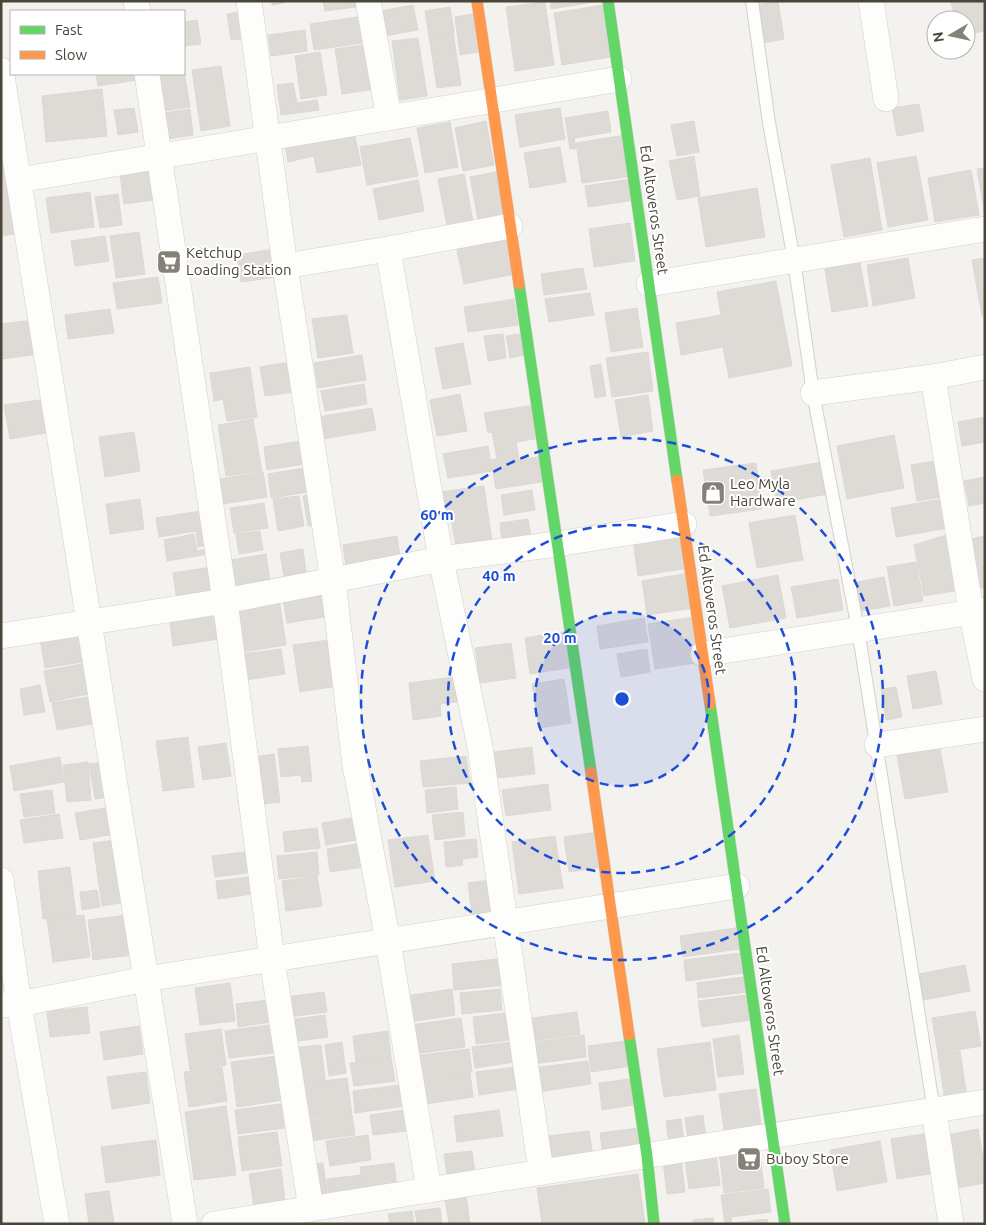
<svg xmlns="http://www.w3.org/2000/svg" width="986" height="1225" font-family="Ubuntu,sans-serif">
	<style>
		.building { fill: #dedbd6; stroke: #dcd9d4 }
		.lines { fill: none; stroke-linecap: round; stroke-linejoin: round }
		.lane-casing { stroke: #d2d0cb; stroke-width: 14 }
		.street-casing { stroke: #d2d0cb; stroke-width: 26 }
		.fast-casing { stroke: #d3cfc5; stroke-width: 12 }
		.slow-casing { stroke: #d3cfc5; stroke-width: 12 }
		.lane { stroke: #fdfdfc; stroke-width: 12 }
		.street { stroke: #fdfdfc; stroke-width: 25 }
		.fast { stroke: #63d668; stroke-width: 11 }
		.slow { stroke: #ff974d; stroke-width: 11 }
		.ring { fill: none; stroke: #1d4ed8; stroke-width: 2.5; stroke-dasharray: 9 6 }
		.labels { text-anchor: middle; stroke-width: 4; stroke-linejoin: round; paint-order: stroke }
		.street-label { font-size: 15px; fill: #4b4439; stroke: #fff }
		.poi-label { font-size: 15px; fill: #4b4439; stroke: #fff; text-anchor: start }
		.centre { fill: #1d4ed8; stroke: #fff; stroke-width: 2.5 }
		.ring-label { font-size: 15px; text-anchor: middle; font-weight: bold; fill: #1d4ed8; stroke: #fff; stroke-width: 4; stroke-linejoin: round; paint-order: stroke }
	</style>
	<rect width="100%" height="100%" fill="#f4f2ee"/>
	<!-- building -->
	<g class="building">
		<path d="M272,1H283L284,3L272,5Z"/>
		<path d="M323,1H355L356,7L325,11Z"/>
		<path d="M550,1H594V2L551,9Z"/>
		<path d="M778,1L784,39L763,43L756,5Z"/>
		<path d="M951,1H985V31L966,34V20H955Z"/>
		<path d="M545,2L554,65L515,71L506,7Z"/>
		<path d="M413,5L418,30L384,36L380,11Z"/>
		<path d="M603,5L611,57L562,65L554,13Z"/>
		<path d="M450,7L454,32L429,36L425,11Z"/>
		<path d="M244,11L248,38L231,40L227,14Z"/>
		<path d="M478,13L484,51L460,55L455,17Z"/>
		<path d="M365,16L369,42L314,50L310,24Z"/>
		<path d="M197,20L201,44L184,46V22Z"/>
		<path d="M305,30L307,51L271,56L268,35Z"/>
		<path d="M453,32L461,85L437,88L429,36Z"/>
		<path d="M418,38L427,96L400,100L392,41Z"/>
		<path d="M370,44L376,89L342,94L335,49Z"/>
		<path d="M320,52L327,95L301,99L295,56Z"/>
		<path d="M221,66L230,126L201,131L192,70Z"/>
		<path d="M184,71L190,107L157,112L152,76L184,74Z"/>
		<path d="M96,74H137L138,80L98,86Z"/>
		<path d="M293,83L297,103L317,100L319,110L281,115L277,85Z"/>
		<path d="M102,89L107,136L46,142L42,96Z"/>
		<path d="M919,104L924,131L897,136L892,108Z"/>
		<path d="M1,106L25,232L1,236Z"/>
		<path d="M134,108L138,132L118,135L114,110Z"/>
		<path d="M560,108L565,139L520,147L515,115Z"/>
		<path d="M190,109L193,135L162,140L158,114Z"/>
		<path d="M608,111L611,132L574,138L576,149H570L565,118Z"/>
		<path d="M486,121L494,165L463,171L455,128Z"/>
		<path d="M694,121L699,152L677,156L671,125Z"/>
		<path d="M450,122L458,167L425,173L417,128Z"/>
		<path d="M354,132L361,165L317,173L314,156L288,162L285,145Z"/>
		<path d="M626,135L632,176L582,183L576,143Z"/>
		<path d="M410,138L418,176L367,185L360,147Z"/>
		<path d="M560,147L566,182L530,188L524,153Z"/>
		<path d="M694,156L700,196L677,200L669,161Z"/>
		<path d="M916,156L928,220L888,227L877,163Z"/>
		<path d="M870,158L882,230L844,237L831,165Z"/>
		<path d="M985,168V215L977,169Z"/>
		<path d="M149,170L153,200L124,204L120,174Z"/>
		<path d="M971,170L979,215L935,222L928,178Z"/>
		<path d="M496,172L506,220L479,225L470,177Z"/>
		<path d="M464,174L474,226L448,231L438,179Z"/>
		<path d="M632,179L635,200L588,207L585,186Z"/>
		<path d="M418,180L424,211L379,220L373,189Z"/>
		<path d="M757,188L765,237L706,247L698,198Z"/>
		<path d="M90,192L94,227L51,233L46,198Z"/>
		<path d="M118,194L122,225L100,228L95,197Z"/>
		<path d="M630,223L635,261L594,267L589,229Z"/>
		<path d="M139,232L145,274L116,278L110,236Z"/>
		<path d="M507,235L515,274L464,284L456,245Z"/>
		<path d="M105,236L109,261L75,266L71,241Z"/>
		<path d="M274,249L278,277L241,282L237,255Z"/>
		<path d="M908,258L915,298L873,306L867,265Z"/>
		<path d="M985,258V316H982L972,260Z"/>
		<path d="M860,263L868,306L832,312L825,269Z"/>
		<path d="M583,268L587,289L544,295L541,274Z"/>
		<path d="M158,277L162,303L117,309L113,283Z"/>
		<path d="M776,281L792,366L729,378L723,347L681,355L676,323L721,315L717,292Z"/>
		<path d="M590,293L594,315L549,322L545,299Z"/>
		<path d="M514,299L518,325L468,332L464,307Z"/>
		<path d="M637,308L643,347L611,352L605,313Z"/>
		<path d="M110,309L114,333L68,339L65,315Z"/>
		<path d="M347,315L353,353L318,358L312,319Z"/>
		<path d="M35,320L40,354L1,359V324Z"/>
		<path d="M526,333L529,354L510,358L506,336Z"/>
		<path d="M503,334L506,358L488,361L484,336Z"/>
		<path d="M463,343L471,384L443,389L435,348Z"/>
		<path d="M648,352L653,391L612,397L606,358Z"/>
		<path d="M362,355L366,380L318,388L314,363Z"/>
		<path d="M290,362L294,392L265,396L260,367Z"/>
		<path d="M601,364L606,396L595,398L590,366Z"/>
		<path d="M250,367L257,417L227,421L223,399L214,401L210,373Z"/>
		<path d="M364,384L367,404L325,411L321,391Z"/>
		<path d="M460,394L467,431L437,436L430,400Z"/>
		<path d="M648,395L653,431L621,437L615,400Z"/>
		<path d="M40,400L46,433L10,439L4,405Z"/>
		<path d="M534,405L540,438L516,442L519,460L544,456L548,481L496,489L491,460L497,459L492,432L488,433L484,413Z"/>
		<path d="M372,408L376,430L322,439L318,417Z"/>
		<path d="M985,417V442L962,446L958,422Z"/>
		<path d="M253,419L262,471L226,476L218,425Z"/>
		<path d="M134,432L140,471L105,477L99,437Z"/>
		<path d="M894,435L904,488L847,499L837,446Z"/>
		<path d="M307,440L311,463L267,470L264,447Z"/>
		<path d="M488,446L492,471L448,478L443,454Z"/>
		<path d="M935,461L941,497L917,501L911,465Z"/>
		<path d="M822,462L828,494L777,503L771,471Z"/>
		<path d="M756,463L762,509L710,516L703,470Z"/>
		<path d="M311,467L314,491L271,498L268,474Z"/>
		<path d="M263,472L267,497L217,505L213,480Z"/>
		<path d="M985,477V503L969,506L964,481Z"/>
		<path d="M484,486L492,541L456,547L451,518L438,520L434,493Z"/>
		<path d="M532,490L535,510L504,515L501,495Z"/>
		<path d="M315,494L320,524L308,526L303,496Z"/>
		<path d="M299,496L304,526L278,531L273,499Z"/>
		<path d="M140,499L144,529L110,534L106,504Z"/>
		<path d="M942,499L948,528L896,537L891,508Z"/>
		<path d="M264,503L268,528L234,533L230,508Z"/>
		<path d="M207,510L213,544L198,547L196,531L159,537L156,518Z"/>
		<path d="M795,515L803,560L757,568L749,523Z"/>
		<path d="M528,519L531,537L502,541L500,523Z"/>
		<path d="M682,526L689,568L638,576L632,533Z"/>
		<path d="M260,531L263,550L239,554L236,534Z"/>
		<path d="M956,532L966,589L924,596L914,545Z"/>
		<path d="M194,534L197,551L207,549L208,554L167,561L164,540Z"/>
		<path d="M397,536L401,564L347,573L343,545Z"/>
		<path d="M985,536V588H980L971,539Z"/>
		<path d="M303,549L306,573L284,576L280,553Z"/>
		<path d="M266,554L270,582L229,589L225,561Z"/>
		<path d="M916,562L923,601L894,606L887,567Z"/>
		<path d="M211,567L215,595L177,601L173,573Z"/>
		<path d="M689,573L694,608L647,615L642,581Z"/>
		<path d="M778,575L786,618L730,628L722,586Z"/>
		<path d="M884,577L890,606L857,612L852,583Z"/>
		<path d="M838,579L843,610L797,618L791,587Z"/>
		<path d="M320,593L324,617L287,623L283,599Z"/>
		<path d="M279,598L286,645L236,653L229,605Z"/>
		<path d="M215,610L219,639L173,646L169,616Z"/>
		<path d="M695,617L702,662L655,669L648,624Z"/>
		<path d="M644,618L648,642L600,649L597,626Z"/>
		<path d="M76,627L82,662L45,668L39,633Z"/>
		<path d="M569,631L574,667L530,674L525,638Z"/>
		<path d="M337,639L344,685L300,692L293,645Z"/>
		<path d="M511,643L516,678L480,683L475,648Z"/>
		<path d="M281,649L285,674L246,680L241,654Z"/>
		<path d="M647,649L650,672L621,677L617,654Z"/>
		<path d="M87,663L93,693L50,702L44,671Z"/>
		<path d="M936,671L942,704L913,709L907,676Z"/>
		<path d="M454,677L457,702L440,704L441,716L413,720L409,683Z"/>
		<path d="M564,679L571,723L539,728L532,684Z"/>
		<path d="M40,685L45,712L24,715L20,689Z"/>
		<path d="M896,687L902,717L886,720L881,689Z"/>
		<path d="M99,695L104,722L57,730L52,703Z"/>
		<path d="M188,737L194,787L163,791L156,741Z"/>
		<path d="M938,738L948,792L905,799L895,745Z"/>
		<path d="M226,743L231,776L203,780L198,747Z"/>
		<path d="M308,746L312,781L302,782L301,775L281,777L278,749Z"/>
		<path d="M532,747L535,774L497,778L494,752Z"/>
		<path d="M274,754L280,802L261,804L255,757Z"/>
		<path d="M466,756L470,783L423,787L420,761Z"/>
		<path d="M60,757L64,782L14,791L10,766Z"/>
		<path d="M110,761L116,796L95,799L89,764Z"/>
		<path d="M88,762L91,800L67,802L63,765Z"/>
		<path d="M548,784L551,810L506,816L502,790Z"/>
		<path d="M456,787L458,809L427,813L425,790Z"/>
		<path d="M52,790L55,813L24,817L20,794Z"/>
		<path d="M117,806L121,833L80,840L75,813Z"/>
		<path d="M463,812L465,836L435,840L432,815Z"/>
		<path d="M59,814L63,838L24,843L20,820Z"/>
		<path d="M364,816L368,838L326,845L322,823Z"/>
		<path d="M317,828L320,848L285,852L283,832Z"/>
		<path d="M598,832L603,867L569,872L564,837Z"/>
		<path d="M428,835L435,881L395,887L388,840Z"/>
		<path d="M555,836L563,888L519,894L512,842Z"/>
		<path d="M123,839L131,901L102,906L93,843Z"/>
		<path d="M476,839L478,857L462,859L463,865L446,867L444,842Z"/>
		<path d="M367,842L370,866L330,872L327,849Z"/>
		<path d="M245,852L247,873L215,877L212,856Z"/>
		<path d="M317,852L319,875L279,879L277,856Z"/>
		<path d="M70,867L76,915L43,919L38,871Z"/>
		<path d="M317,876L322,906L286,911L282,881Z"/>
		<path d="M249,877L252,894L218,899L216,881Z"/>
		<path d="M490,880L495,912L472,915L468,883Z"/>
		<path d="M97,890L100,907L82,910L80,892Z"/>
		<path d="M135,914L140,954L93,960L88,920Z"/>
		<path d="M84,915L90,957L53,962L47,919Z"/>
		<path d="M736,928L739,949L683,957L680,936Z"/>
		<path d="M741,953L744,973L686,981L684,960Z"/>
		<path d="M505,958L508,985L454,990L452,964Z"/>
		<path d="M965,965L970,991L924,1000L919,974Z"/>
		<path d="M744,977L746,992L698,998L697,983Z"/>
		<path d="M230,983L235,1021L200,1025L195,988Z"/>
		<path d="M452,989L455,1015L409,1022L406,996Z"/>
		<path d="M500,989L502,1010L462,1014L460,993Z"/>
		<path d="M324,992L327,1012L289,1017L286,997Z"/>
		<path d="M747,995L751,1020L702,1027L698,1001Z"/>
		<path d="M268,1000L271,1022L238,1027L236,1004Z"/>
		<path d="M87,1007L90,1033L50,1037L47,1011Z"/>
		<path d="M975,1011L981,1046L938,1053L932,1018Z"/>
		<path d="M515,1012L518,1039L476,1044L473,1017Z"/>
		<path d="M577,1012L580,1034L528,1042L525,1019Z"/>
		<path d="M325,1015L328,1037L290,1042L287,1020Z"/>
		<path d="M461,1018L465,1047L415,1054L411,1025Z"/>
		<path d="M269,1025L273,1053L229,1058L225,1031Z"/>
		<path d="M139,1026L143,1054L104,1060L100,1032Z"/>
		<path d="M221,1029L226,1065L190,1070L185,1034Z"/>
		<path d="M388,1031L391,1058L356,1062L353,1036Z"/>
		<path d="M584,1035L586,1057L533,1064L530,1043Z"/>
		<path d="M739,1035L744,1074L718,1077L713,1039Z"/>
		<path d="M519,1041L522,1061L475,1068L472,1047Z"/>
		<path d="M627,1041L631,1066L591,1072L588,1046Z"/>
		<path d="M342,1042L346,1073L329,1076L325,1045Z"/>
		<path d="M710,1042L716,1090L664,1097L657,1049Z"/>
		<path d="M321,1045L325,1080L296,1084L291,1048Z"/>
		<path d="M469,1049L472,1072L418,1079L415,1056Z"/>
		<path d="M960,1051L968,1104L946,1108L938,1054Z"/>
		<path d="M277,1056L283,1100L237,1107L231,1062Z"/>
		<path d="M391,1058L395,1081L354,1086L350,1063Z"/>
		<path d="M588,1061L591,1084L537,1092L533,1068Z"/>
		<path d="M523,1066L525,1088L479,1095L476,1072Z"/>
		<path d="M222,1067L227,1101L189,1107L184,1072Z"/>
		<path d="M146,1072L150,1103L112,1109L107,1077Z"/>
		<path d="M470,1073L473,1097L425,1104L422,1080Z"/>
		<path d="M347,1078L352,1114L303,1120L298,1084Z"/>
		<path d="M630,1079L633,1105L602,1110L599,1083Z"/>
		<path d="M409,1084L412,1105L355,1113L353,1091Z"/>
		<path d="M756,1089L762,1131L725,1136L719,1094Z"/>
		<path d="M281,1104L284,1128L238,1134L235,1110Z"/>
		<path d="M226,1106L236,1175L194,1180L185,1112Z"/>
		<path d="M411,1109L414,1130L373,1135L370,1115Z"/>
		<path d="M499,1110L503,1136L457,1142L454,1116Z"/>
		<path d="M352,1115L355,1135L309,1141L307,1121Z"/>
		<path d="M703,1115L707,1146L689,1148L685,1118Z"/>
		<path d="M681,1119L685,1150L670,1151L666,1121Z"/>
		<path d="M638,1128L642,1157L604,1162L600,1133Z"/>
		<path d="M978,1129L985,1168V1183L957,1188L947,1135Z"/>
		<path d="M589,1131L594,1163L554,1168L549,1136Z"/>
		<path d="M277,1132L282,1166L242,1171L238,1137Z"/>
		<path d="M930,1133L936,1173L897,1179L891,1139Z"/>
		<path d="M368,1135L371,1160L330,1166L326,1141Z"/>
		<path d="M156,1140L160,1175L106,1183L101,1147Z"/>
		<path d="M880,1141L887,1182L837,1191L830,1150Z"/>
		<path d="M759,1146L764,1188L724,1193L719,1151Z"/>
		<path d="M472,1151L475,1173L447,1176L444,1154Z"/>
		<path d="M716,1154L720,1185L689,1189L685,1158Z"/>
		<path d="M681,1159L685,1192L667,1194L663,1161Z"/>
		<path d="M323,1163L328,1199L313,1201L309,1165Z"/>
		<path d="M394,1163L397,1190L364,1194L360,1167Z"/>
		<path d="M281,1169L286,1210L255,1215L249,1174Z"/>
		<path d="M638,1174L645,1224H542L537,1188Z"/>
		<path d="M361,1175L364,1196L329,1201L327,1179Z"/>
		<path d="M768,1189L771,1212L731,1217L732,1224H725L721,1195Z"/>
		<path d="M109,1191L114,1224H89L85,1194Z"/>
		<path d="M466,1195L470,1223L449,1224L445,1198Z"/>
		<path d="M440,1208L442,1224H417L415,1211Z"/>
		<path d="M412,1211L414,1224H390L388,1214Z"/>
		<path d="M713,1218L714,1224H693V1220Z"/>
		<path d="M767,1219L768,1224H734L733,1223Z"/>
	</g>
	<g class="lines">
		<defs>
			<path id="lane" d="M752,1L769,123L794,260L813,393L858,629L934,1111"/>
			<g id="street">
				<path d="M136,1L138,11"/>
				<path d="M249,1L285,266L333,581L355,765L388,941L429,1190"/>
				<path d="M368,1L389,118"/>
				<path d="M871,1L886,99"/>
				<path d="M1,70L185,1224"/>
				<path d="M147,74L225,601L272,959L311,1209"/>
				<path d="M19,180L619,79"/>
				<path d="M388,249L441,559L480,747L541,1172"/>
				<path d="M285,266L388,249L510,226"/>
				<path d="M649,284L985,229"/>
				<path d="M933,377L971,611L985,679"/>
				<path d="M813,393L933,377L985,367"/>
				<path d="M1,636L225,601L441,559L557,544L684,524"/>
				<path d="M703,654L985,610"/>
				<path d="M877,745L985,729"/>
				<path d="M1,880L19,1004L57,1224"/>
				<path d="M1,1005L19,1004L146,979L737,886"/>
				<path d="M934,1111L951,1224"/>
				<path d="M214,1224L985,1102"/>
			</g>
			<g id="fast">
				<path d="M608,1L677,480"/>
				<path d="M519,284L591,772"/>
				<path d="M710,704L785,1224"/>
				<path d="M629,1035L647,1156L654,1224"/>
			</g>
			<g id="slow">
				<path d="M477,1L519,284"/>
				<path d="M677,480L710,704"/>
				<path d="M591,772L629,1035"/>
			</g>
		</defs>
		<!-- lane casing -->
		<use href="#lane" class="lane-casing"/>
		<!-- street casing -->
		<use href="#street" class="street-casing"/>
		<!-- fast casing -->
		<use href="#fast" class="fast-casing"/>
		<!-- slow casing -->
		<use href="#slow" class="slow-casing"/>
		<!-- lane -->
		<use href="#lane" class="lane"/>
		<!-- street -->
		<use href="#street" class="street"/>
		<!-- fast -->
		<use href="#fast" class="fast"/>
		<!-- slow -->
		<use href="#slow" class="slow"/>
	</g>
	<!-- distance rings -->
	<circle cx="622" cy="699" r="87" fill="#1d4ed8" fill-opacity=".12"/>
	<g class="ring">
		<circle cx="622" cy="699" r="87"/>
		<circle cx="622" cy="699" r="174"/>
		<circle cx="622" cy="699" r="261"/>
	</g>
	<!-- icons -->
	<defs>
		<symbol id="supermarket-square" viewBox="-11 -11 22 22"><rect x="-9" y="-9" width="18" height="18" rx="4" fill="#868178" stroke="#fff"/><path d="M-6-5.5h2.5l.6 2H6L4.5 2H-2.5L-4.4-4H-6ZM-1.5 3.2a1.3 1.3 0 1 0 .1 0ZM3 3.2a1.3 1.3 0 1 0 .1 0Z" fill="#fff"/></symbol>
		<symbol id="shop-square" viewBox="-11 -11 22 22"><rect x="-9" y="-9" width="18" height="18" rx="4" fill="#868178" stroke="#fff"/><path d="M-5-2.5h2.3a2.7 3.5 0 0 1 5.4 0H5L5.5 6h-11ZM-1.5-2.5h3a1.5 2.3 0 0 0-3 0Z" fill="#fff"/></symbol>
	</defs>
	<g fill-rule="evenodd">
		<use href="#supermarket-square" x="155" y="248" width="28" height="28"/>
		<use href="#shop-square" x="699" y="479" width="28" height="28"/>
		<use href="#supermarket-square" x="735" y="1145" width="28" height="28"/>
	</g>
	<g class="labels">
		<!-- street labels -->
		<g class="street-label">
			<text transform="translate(654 210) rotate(82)" y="5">Ed Altoveros Street</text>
			<text transform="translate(712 610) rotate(82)" y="5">Ed Altoveros Street</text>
			<text transform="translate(770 1011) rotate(82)" y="5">Ed Altoveros Street</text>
		</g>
		<!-- poi labels -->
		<g class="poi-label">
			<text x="186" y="258">Ketchup<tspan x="186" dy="17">Loading Station</tspan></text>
			<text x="730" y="489">Leo Myla<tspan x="730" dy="17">Hardware</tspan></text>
			<text x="766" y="1164">Buboy Store</text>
		</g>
	</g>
	<circle cx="622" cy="699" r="8" class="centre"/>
	<g class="ring-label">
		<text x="437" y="520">60 m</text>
		<text x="499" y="581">40 m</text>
		<text x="560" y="643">20 m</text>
	</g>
	<!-- border -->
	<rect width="986" height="1225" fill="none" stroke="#4b4439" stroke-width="5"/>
	<!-- legend -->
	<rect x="10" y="10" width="175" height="65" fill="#ffffff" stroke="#b7b4b0"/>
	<rect x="20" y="26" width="25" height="8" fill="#63d668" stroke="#b7b4b0"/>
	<text x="55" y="35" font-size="15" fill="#4b4439">Fast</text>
	<rect x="20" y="51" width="25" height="8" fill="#ff974d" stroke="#b7b4b0"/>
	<text x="55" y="60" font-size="15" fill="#4b4439">Slow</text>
	<!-- north arrow -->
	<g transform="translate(951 35) rotate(261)"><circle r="24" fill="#ffffff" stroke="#b7b4b0"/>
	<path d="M0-4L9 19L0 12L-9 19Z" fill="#868178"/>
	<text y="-8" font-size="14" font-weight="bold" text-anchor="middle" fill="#4b4439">N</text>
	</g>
</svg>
